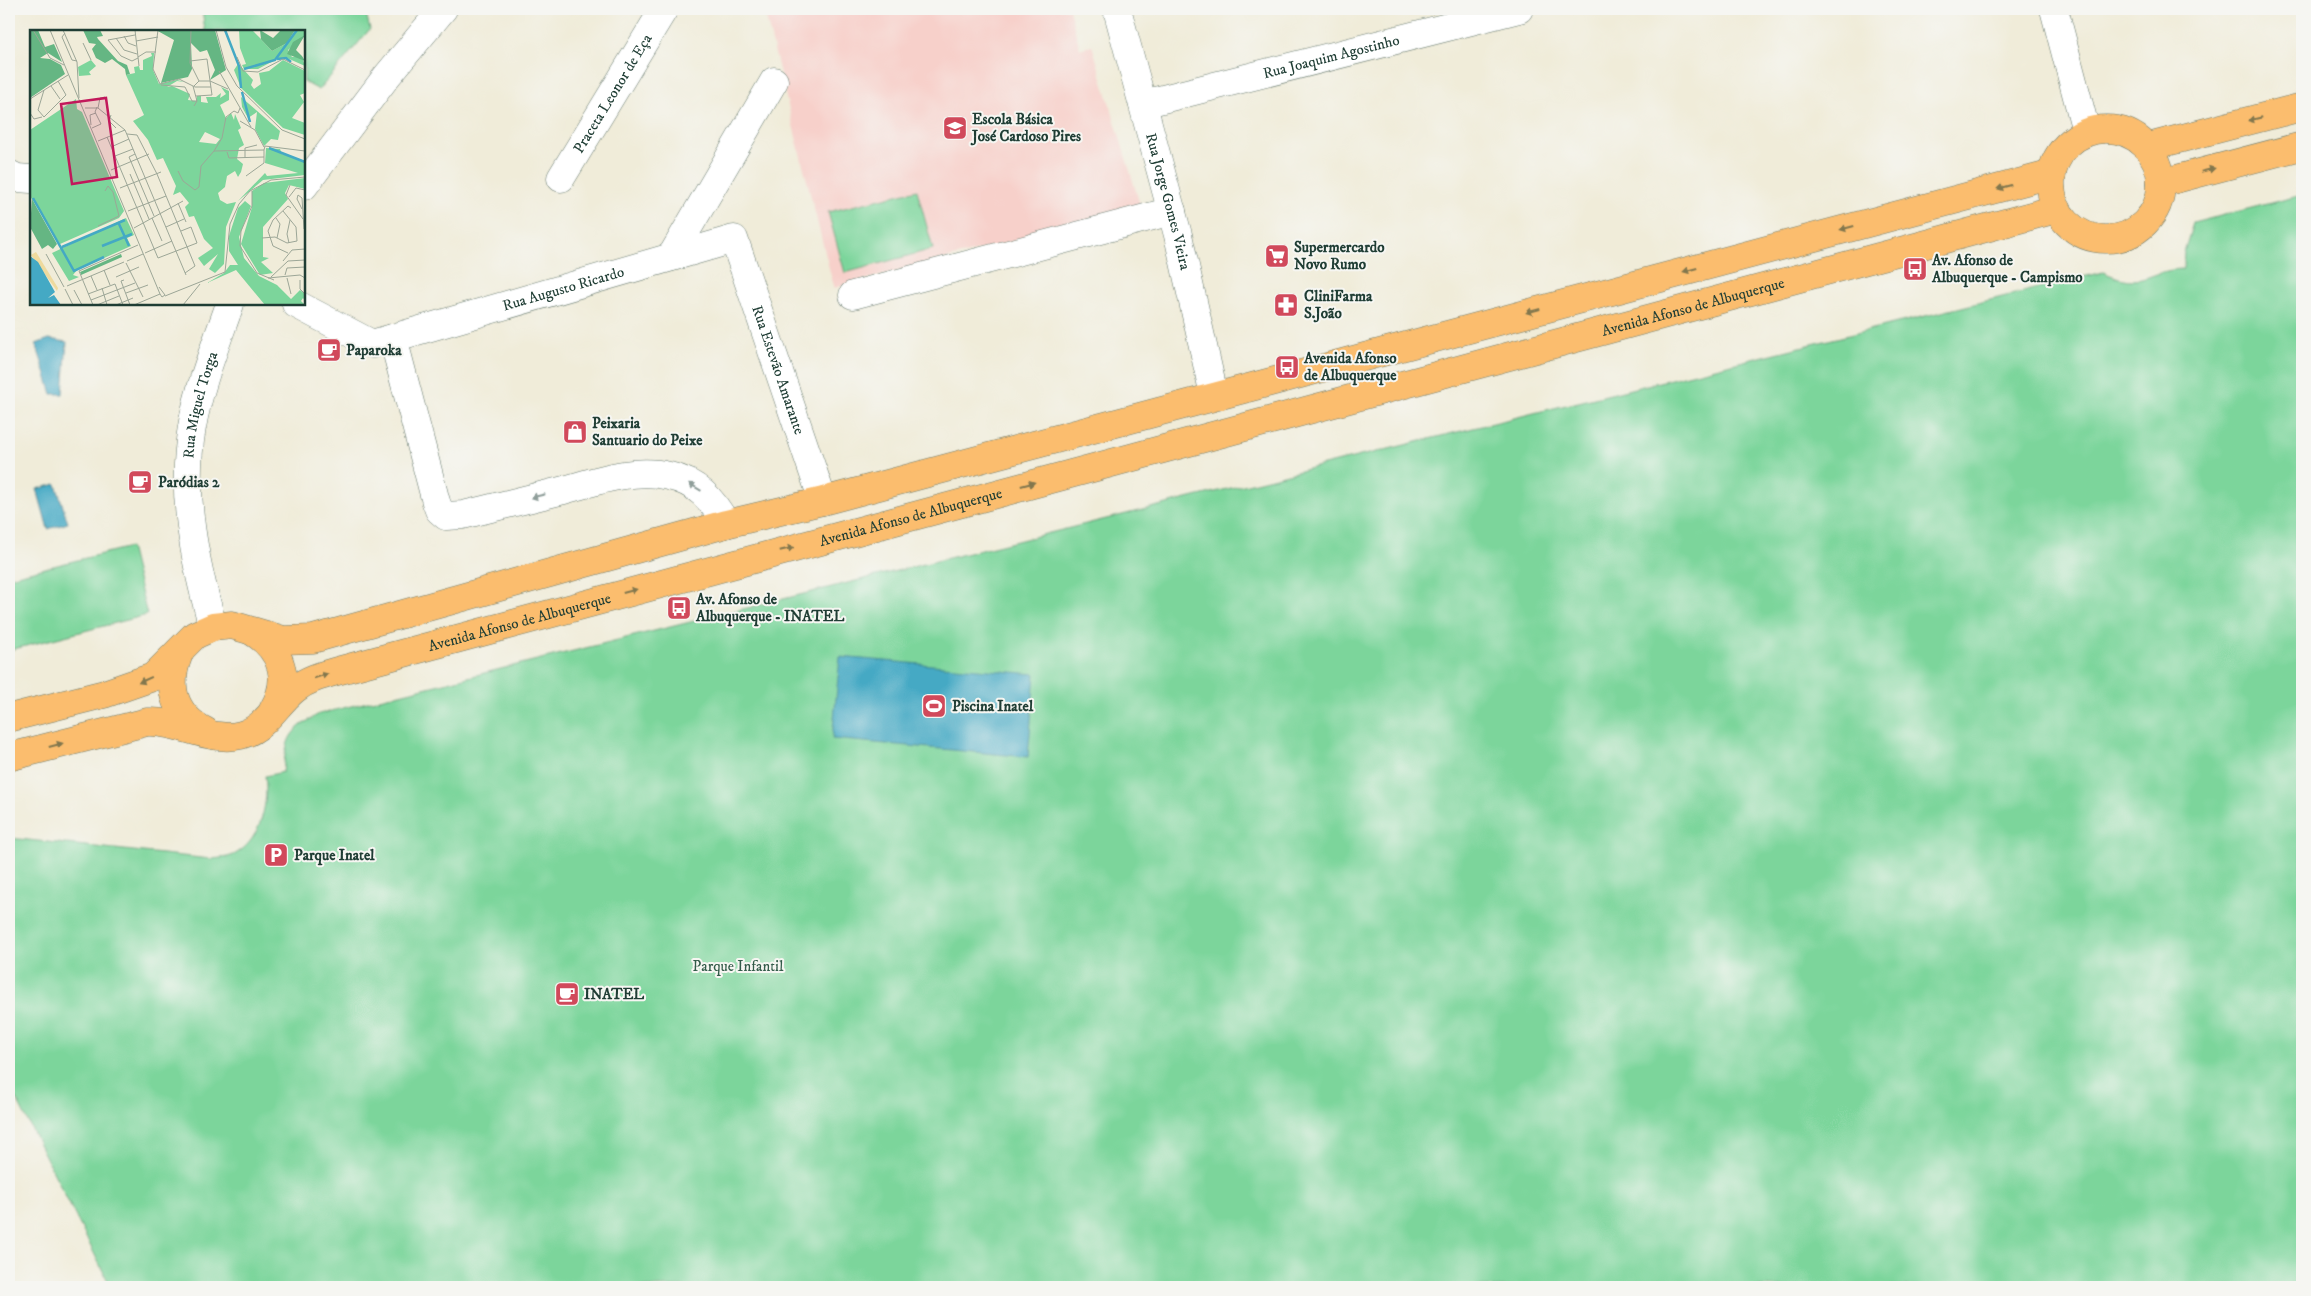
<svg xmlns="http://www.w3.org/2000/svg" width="2311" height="1296" font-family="'IM FELL DW Pica',serif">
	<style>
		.built { fill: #f7d0ca }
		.green { fill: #7cd59b; stroke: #4e8968 }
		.water { fill: #44a9c4; stroke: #32737c }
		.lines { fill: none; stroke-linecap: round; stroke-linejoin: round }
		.minor-casing { stroke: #687a6e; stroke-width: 29 }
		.major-casing { stroke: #687a6e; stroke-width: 29 }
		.minor { stroke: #fff; stroke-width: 28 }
		.major { stroke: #fbbd6e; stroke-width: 28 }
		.oneway { fill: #82774e }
		.oneway2 { fill: #8f9e9a }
		.labels { text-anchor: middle; stroke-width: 4; stroke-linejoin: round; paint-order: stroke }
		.street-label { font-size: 15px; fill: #1f3d34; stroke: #f6f6f2 }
		.poi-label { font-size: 15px; font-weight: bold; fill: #1f3d34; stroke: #f6f6f2; text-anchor: start }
		.park-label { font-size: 15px; fill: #325b49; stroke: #f6f6f2 }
		.inset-river { fill: none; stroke: #44a9c4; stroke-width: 2.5 }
		.inset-road { fill: none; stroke: #9ca697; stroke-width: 1 }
		.view { fill: #c2185b; fill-opacity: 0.15; stroke: #c2185b; stroke-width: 2.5 }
		.inset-edge { fill: none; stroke: #1f3d34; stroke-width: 2.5 }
	</style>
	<rect width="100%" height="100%" fill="#f6f6f2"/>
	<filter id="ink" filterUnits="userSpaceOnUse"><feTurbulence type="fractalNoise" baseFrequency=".02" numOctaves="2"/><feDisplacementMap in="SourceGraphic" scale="10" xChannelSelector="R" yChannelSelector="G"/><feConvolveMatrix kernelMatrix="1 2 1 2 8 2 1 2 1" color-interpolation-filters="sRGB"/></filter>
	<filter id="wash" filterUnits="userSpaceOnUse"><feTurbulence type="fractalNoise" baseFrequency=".0096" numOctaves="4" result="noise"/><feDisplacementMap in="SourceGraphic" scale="20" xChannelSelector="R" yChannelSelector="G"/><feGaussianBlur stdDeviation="1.12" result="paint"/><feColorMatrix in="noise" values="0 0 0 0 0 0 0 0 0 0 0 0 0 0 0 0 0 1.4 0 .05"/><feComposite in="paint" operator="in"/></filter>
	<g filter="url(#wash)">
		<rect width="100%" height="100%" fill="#f0ecd9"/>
		<!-- built -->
		<path class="built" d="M770,9H1069L1080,49L1092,45L1141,208L834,288L764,10Z"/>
		<!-- green -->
		<g class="green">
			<path d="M202,9H365L370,29L319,90L304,82V31H205Z"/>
			<path d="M917,190L933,249L845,273L828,212Z"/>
			<path d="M2302,195V1287H111L9,1084V838L211,859C219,858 230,858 237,853C261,839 269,801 265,776L283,772C287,736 288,732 319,714L2103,272C2146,291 2146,270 2183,269L2184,252L2193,223Z"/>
			<path d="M130,547L147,615L10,650L9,577Z"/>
		</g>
		<!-- water -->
		<g class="water">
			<path d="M49,339L67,342L63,394H52L36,344Z"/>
			<path d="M56,484L68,523L48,529L37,489Z"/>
			<path d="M840,657L1035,674L1028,757L832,739Z"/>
		</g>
	</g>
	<g filter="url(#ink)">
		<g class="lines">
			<defs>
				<g id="minor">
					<path id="s1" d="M1117,9L1178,235L1214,395"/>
					<path d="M2054,9L2086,131"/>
					<path id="s2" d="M1143,104L1519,9"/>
					<path d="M9,174L17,178L31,179"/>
					<path id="s3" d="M561,178L664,9"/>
					<path d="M304,186L387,76L443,9"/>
					<path d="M671,257L774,81"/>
					<path d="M853,295L1172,211"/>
					<path id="s4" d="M296,304L372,344L734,239L823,501"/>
					<path d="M393,338L436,502L439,510L446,516L463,515C495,507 528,499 560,491C594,482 634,467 669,476C697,482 713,500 726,524"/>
					<path id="s5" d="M213,627C195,562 180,495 192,427C199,386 216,344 230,304"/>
				</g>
				<g id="major">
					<circle cx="2106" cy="184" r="55"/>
					<path d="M2148,147L2302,107"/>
					<path d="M2161,183L2302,146"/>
					<path d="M253,632C283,651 291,680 273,710"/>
					<path d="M181,649C166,682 170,713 205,731"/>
					<path d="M9,718L104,694L153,677L195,635L213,627L232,625L283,640L313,639L726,524L823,501L2052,174"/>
					<path id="s6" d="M9,757L147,722C178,720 210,743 241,735C266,728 276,704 295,689C308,679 323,675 337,671L2057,209"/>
				</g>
			</defs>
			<!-- minor casing -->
			<use href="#minor" class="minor-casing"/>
			<!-- major casing -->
			<use href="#major" class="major-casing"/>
			<!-- minor -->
			<use href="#minor" class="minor"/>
			<!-- major -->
			<use href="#major" class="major"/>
		</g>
		<!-- one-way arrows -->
		<defs><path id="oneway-solid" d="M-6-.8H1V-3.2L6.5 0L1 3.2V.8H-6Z" transform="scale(1.25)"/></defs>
		<g class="oneway">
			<use href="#oneway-solid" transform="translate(2255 119) rotate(166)"/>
			<use href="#oneway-solid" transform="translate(2208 170) rotate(-14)"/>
			<use href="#oneway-solid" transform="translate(2004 187) rotate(165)"/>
			<use href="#oneway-solid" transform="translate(1847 228) rotate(165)"/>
			<use href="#oneway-solid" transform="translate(1690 270) rotate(165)"/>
			<use href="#oneway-solid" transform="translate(1533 311) rotate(165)"/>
			<use href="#oneway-solid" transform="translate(1028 484) rotate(-15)"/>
			<use href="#oneway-solid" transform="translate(787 549) rotate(-14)"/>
			<use href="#oneway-solid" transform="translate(630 591) rotate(-15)"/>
			<use href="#oneway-solid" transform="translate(321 676) rotate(-18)"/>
			<use href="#oneway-solid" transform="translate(145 680) rotate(156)"/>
			<use href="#oneway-solid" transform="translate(56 745) rotate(-15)"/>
		</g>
		<g class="oneway2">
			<use href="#oneway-solid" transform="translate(695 487) rotate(-149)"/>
			<use href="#oneway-solid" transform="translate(538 496) rotate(166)"/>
		</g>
	</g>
	<!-- icons -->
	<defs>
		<symbol id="school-square" viewBox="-11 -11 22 22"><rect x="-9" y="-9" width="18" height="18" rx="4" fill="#d1495b" stroke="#f6f6f2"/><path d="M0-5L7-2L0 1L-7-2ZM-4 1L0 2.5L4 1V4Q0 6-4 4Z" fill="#fff"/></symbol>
		<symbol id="supermarket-square" viewBox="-11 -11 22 22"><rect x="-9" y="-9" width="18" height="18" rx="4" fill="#d1495b" stroke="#f6f6f2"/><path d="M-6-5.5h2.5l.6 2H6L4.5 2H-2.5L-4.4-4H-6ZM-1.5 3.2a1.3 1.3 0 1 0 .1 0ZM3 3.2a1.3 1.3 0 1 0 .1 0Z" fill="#fff"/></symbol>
		<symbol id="bus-square" viewBox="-11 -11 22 22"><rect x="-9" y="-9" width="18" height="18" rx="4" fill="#d1495b" stroke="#f6f6f2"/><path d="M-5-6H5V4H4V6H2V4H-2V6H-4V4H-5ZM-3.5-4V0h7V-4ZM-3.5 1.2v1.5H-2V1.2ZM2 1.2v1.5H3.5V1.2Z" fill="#fff"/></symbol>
		<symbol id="pharmacy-square" viewBox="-11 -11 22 22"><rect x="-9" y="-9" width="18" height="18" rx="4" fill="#d1495b" stroke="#f6f6f2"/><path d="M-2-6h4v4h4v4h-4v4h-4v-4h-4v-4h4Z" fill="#fff"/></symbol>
		<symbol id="cafe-square" viewBox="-11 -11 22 22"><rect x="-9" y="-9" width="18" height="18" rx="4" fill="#d1495b" stroke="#f6f6f2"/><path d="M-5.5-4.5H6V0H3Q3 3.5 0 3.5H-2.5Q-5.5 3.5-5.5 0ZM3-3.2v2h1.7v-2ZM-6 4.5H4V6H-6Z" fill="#fff"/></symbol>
		<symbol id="shop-square" viewBox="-11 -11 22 22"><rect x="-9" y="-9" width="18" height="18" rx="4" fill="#d1495b" stroke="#f6f6f2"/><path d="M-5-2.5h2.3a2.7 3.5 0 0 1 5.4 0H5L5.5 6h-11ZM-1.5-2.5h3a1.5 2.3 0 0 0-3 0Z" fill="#fff"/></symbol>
		<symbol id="stadium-square" viewBox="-11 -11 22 22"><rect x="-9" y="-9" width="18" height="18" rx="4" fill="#d1495b" stroke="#f6f6f2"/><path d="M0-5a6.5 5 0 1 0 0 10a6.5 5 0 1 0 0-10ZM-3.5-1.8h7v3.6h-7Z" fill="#fff"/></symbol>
		<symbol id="parking-square" viewBox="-11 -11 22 22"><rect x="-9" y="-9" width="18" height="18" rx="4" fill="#d1495b" stroke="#f6f6f2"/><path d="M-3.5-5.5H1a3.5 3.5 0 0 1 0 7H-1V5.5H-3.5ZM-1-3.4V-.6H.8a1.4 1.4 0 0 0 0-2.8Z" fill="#fff"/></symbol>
	</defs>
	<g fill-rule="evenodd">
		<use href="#school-square" x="941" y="114" width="28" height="28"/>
		<use href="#supermarket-square" x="1263" y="242" width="28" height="28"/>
		<use href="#bus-square" x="1901" y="255" width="28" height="28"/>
		<use href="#pharmacy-square" x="1272" y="291" width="28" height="28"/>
		<use href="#cafe-square" x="315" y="336" width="28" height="28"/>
		<use href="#bus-square" x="1273" y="353" width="28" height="28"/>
		<use href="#shop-square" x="561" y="418" width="28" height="28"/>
		<use href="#cafe-square" x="126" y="468" width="28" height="28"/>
		<use href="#bus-square" x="665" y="594" width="28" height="28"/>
		<use href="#stadium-square" x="920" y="692" width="28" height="28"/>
		<use href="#parking-square" x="262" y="841" width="28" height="28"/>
		<use href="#cafe-square" x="553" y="980" width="28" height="28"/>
	</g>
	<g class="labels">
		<!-- street labels -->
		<g class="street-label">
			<text dy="5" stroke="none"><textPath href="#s2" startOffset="194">Rua Joaquim Agostinho</textPath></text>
			<text dy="5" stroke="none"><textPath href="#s3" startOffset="99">Praceta Leonor de Eça</textPath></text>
			<text dy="5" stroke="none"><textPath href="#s1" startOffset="199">Rua Jorge Gomes Vieira</textPath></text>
			<text dy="5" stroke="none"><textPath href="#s4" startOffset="285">Rua Augusto Ricardo</textPath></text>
			<text dy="5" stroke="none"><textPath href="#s6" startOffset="1760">Avenida Afonso de Albuquerque</textPath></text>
			<text dy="5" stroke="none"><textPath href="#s4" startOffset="601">Rua Estevão Amarante</textPath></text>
			<text dy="5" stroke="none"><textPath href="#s5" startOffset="226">Rua Miguel Torga</textPath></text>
			<text dy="5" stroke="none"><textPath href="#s6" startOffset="950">Avenida Afonso de Albuquerque</textPath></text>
			<text dy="5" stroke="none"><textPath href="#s6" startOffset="545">Avenida Afonso de Albuquerque</textPath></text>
		</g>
		<!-- poi labels -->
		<g class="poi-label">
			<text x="972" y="124">Escola Básica<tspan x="972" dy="17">José Cardoso Pires</tspan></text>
			<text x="1294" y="252">Supermercardo<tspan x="1294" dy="17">Novo Rumo</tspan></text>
			<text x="1932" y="265">Av. Afonso de<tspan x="1932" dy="17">Albuquerque - Campismo</tspan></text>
			<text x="1304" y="301">CliniFarma<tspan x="1304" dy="17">S.João</tspan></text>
			<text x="346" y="355">Paparoka</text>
			<text x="1304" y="363">Avenida Afonso<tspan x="1304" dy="17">de Albuquerque</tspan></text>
			<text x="592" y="428">Peixaria<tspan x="592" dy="17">Santuario do Peixe</tspan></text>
			<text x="158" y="487">Paródias 2</text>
			<text x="696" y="604">Av. Afonso de<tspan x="696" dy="17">Albuquerque - INATEL</tspan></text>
			<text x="952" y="711">Piscina Inatel</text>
			<text x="294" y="860">Parque Inatel</text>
			<text x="584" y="999">INATEL</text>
		</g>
		<!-- park labels -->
		<g class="park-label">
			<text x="738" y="971">Parque Infantil</text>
		</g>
	</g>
	<!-- overview -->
	<g transform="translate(30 30)">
		<rect width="275" height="275" fill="#f0ecd9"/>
		<path d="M209,0H222L242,21L257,13L265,0H275V5L258,20L262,27H272L275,36L257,28L247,29L228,39H214L212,35L216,34L210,18ZM121,23H124L123,40L129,54L147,50L155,52L147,51L137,57L142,56L160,64L158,70L166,71L167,66H171V72L178,73L176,67H186L191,63L190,68L196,64L191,57L199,61V70L190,75L196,88L201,83L204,90L205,84L211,98L208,100L214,115L209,118L207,129L213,134L211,142L208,147L205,141L197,146L195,157L188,163L190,170L197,174L206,172L196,197L194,234L185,243L179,239L188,224L174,236L168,228L183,218L174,209L164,186L159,187L155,177L159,173L150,162L143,165L146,156L133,128L127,130L118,110L103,91L114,85L96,45L105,43L104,37L109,36L110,40H113V30L122,26ZM175,102L190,109L186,114L169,112ZM61,30L66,36L59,42L61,45L49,46L48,37ZM205,30L223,50L221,55L224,59L231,54L229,43L239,41L253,30L275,41V63L270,65L274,72L262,88L275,93V105L253,98L211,58L204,40L208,34ZM211,67L250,101L248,110L241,109L234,116L225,99L227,82L218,88L212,77ZM46,69L47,79L52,82L94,181L89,188L30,214L0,166V100ZM236,118L250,119L252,124L275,131V145L233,150L208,171L235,143L237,146L268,143L235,133ZM275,148V159L259,155L255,163L258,169L233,197V227L239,228L231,232L243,243L230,245L211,214L222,177V161L234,153ZM215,171L221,176L209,207L214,228L229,246L247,255L261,269L270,260L275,264V271L273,268L271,271L275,275H235L206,240L177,253L194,243L200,235H208L199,221V206L208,178ZM96,188L104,205L97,208L101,216L47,240L43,245L49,247L39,251L22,223Z" fill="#7cd59b" fill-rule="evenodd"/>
		<path d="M0,0H8L15,17L24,14L32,32L18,23L10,28L20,29L31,35L35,44L0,68ZM53,0H70L73,6L67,7L68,9L88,31L97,35L100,44L96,45L95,39L82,29L75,33L66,28L62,19L66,14L59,13ZM126,0H185L196,40L180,50L185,40L177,20L170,22L161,13L162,39L158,47L131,53L144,10ZM222,0L231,9L230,0L243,8L250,1L265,0L257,13L242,21ZM275,5L266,20L272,26L275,31L257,24L263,12ZM2,169L27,214L23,219L18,215L12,219L0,197ZM91,224L92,227L51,245L50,242Z" fill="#65b683"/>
		<path d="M6,222L28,258L27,261L1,225Z" fill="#eeda9e"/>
		<path d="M0,226L8,232L25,262L18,268L24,265L31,275H0Z" fill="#44a9c4"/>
		<path class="inset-river" d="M195,0L209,36L211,58M247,29L256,28L261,32M214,39L245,30L267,0M212,62L220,92M239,118L275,132M3,168L44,241L74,227M89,194L99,216M72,216L102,204M32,217L95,190"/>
		<path class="inset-road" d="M3,0L20,28L34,35M20,0L130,264M33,0L47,32L49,68M105,0L109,36M128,0L123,39L130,54L149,49L165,57H181M161,0L160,33L169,51L164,56M186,0L196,37L207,56L252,100L275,109M35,3L32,7L42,30L47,31M105,5L78,10L91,26L102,31L108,28M94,6L98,13L106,16M86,8L94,20L107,24M106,11L128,7M53,13L61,30M108,27L116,22H126M207,27L213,41L228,42L253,29L275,40M160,31L177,29L182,65L166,66M189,41L221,97M169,51H180L198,59M131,55L155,57L162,71H167M21,56L30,69M163,56L167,71L164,76M14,60L8,80L14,87L36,65L28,51M0,69L38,45M55,78H68L95,100L156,245M68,78L70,68L75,67L76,71M0,83L4,89L12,87M81,85L79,91L86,98M210,91L225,100L234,117M61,95L60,85L66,83M62,98L71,94L65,82L67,77M97,104L107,105L127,144L165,236L155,243M77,107L128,228L167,213L161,197L151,201M68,111L95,100M81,117L99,109M184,121L192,108L196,87L204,81L208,83L210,78M197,122L199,128L234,127M105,124L99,127L124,186M85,126L103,119M215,128V118L227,115M81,140L119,124M148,141L153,151L165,160L169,157L171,136L184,121L234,120L235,116L275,121M100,144L119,189M216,146L234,133V120M260,155L256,165L273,189M90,158L131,142M222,161V176L211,201L210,216L227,243L244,250M259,167L266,158L275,160M148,173L156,192M272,179L267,169L268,165L272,168L274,199M98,181L136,166M122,188L132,211M246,188L250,194L247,208M68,196L89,186L83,162L78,156L75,161M136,197L154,189M104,198L153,171M232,208L245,207L257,213L267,211L266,197L253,181M259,213L257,204L260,190M115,223L142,211M258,223L243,216L238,201L243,190L258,176L261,178M16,224L34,257M97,231L113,224M253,231L262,220L275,219M96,233L113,267M74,240L80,255M255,245L257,238L275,237M61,246L67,260M86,247L109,237M241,247L258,231L275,230M238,248L270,245L275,248M257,248L261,264M94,250L91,251L100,275M270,250V259L275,264M37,256L94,232M129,257L135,265L132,267L130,264M72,258L77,275M35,259L43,275M44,260L52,275M96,263L118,255M58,264L85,254L93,275M135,266L195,242L200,194L209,174L220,161L241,150L275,147M61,270L105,253M63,275L49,241L108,215M67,275L89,266M86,275L103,268M104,275L130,264M153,275L170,254"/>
		<path class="view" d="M76,68L87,147L42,154L31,74Z"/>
		<rect width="275" height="275" class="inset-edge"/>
	</g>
	<!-- margin -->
	<rect width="2311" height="1296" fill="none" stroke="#f6f6f2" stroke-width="30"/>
</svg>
